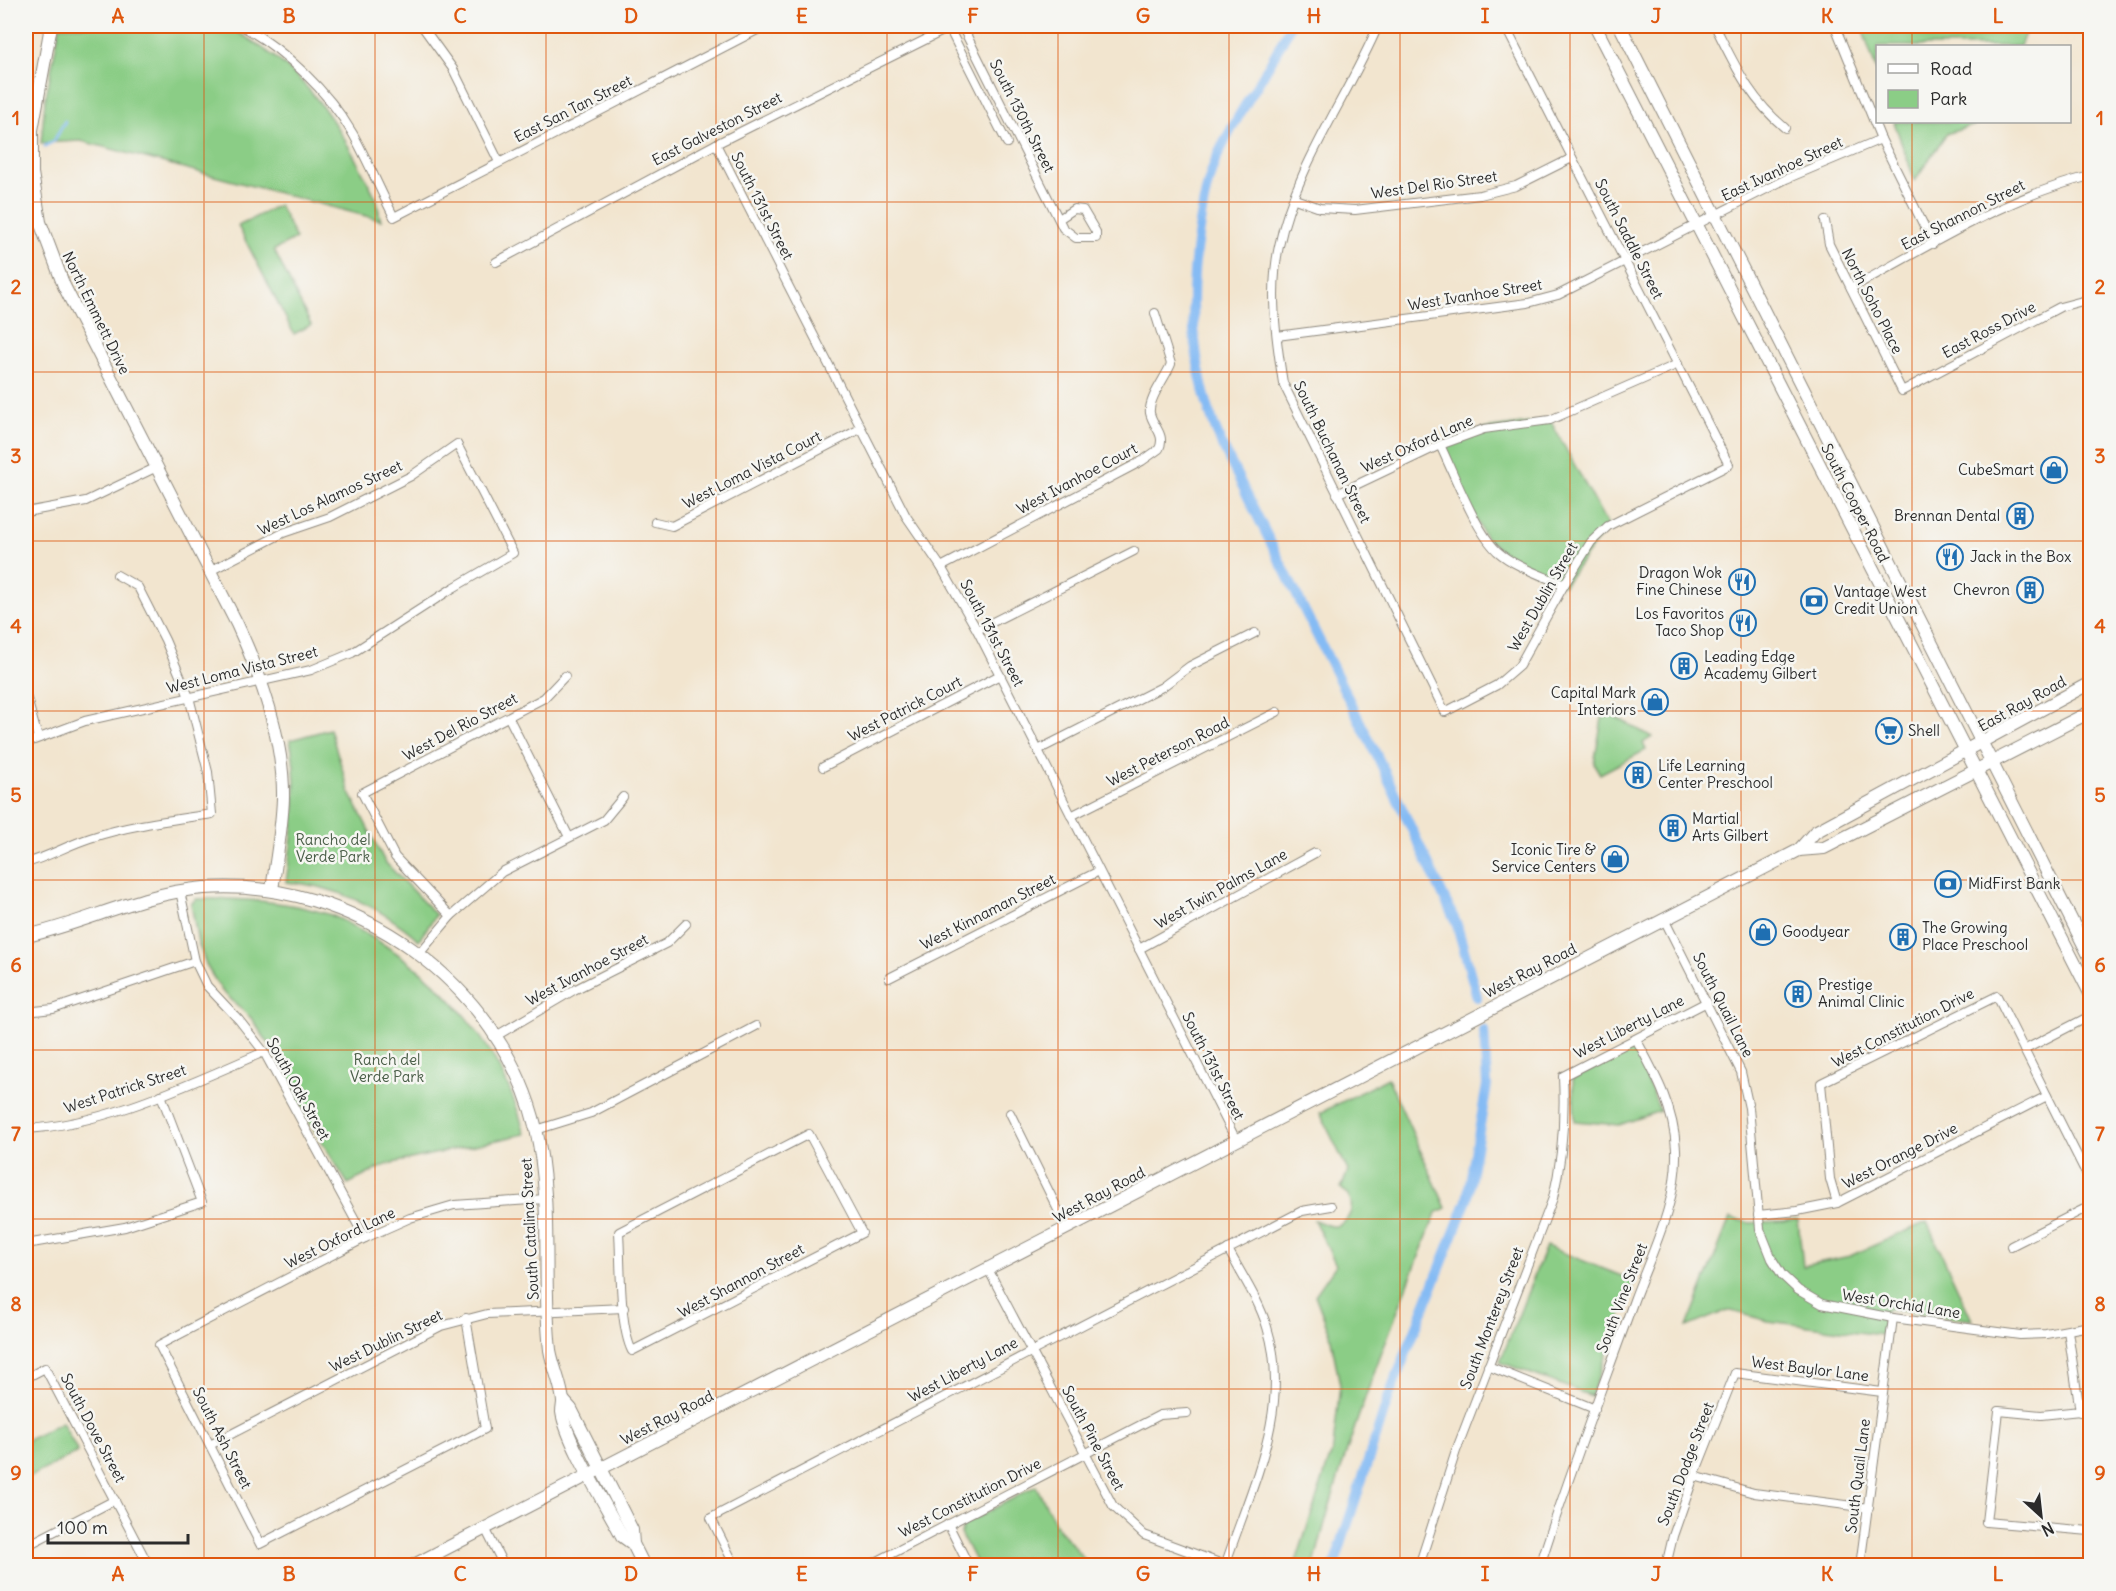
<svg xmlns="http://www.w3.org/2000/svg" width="2116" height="1591" font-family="Delius,sans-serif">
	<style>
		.green { fill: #8bcd86; stroke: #5b7c58; stroke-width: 1.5 }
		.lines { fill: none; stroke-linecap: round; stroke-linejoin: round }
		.stream { stroke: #85bbf4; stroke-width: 3 }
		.canal { stroke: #85bbf4; stroke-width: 10 }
		.street-casing { stroke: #8e887d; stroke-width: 10 }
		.secondary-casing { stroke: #8e887d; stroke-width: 14 }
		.primary-casing { stroke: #8e887d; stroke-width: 14 }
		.street { stroke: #fff; stroke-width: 8 }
		.secondary { stroke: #fff; stroke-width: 12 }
		.primary { stroke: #fff; stroke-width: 12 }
		.grid { fill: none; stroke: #df570e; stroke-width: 1.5; stroke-opacity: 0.55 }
		.labels { text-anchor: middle; stroke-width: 5; stroke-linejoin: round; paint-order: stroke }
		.street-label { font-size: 15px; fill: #2b2b2b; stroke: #f6f6f2 }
		.poi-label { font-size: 15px; fill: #2b2b2b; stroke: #f6f6f2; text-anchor: start }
		.park-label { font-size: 15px; fill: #485c46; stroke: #f6f6f2 }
		.neatline { fill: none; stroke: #df570e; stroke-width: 2 }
		.grid-label { font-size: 20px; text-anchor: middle; font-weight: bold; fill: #df570e }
	</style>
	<rect width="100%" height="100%" fill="#f6f6f2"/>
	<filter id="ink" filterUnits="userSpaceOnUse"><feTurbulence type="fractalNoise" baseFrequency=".0167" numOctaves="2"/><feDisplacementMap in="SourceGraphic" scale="12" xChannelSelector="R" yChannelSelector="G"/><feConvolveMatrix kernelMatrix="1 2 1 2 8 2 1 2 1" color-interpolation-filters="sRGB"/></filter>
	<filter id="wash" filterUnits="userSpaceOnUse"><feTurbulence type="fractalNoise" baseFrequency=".008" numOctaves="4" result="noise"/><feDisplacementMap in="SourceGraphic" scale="24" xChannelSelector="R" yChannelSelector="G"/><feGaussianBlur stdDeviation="1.35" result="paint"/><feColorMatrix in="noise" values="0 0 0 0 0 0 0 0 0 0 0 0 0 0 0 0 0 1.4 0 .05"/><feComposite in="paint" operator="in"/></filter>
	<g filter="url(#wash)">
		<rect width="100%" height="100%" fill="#f2e5cf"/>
		<!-- green -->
		<g class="green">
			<path d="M60,26H226C306,67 337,121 376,198C380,206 377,212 381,220L81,141L41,143L45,101Z"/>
			<path d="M1867,26H2028L2020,46H1878L1877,72L1862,28Z"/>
			<path d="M1894,122H1985L1946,134L1915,181Z"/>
			<path d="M279,205L296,239L274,250L311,325L294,334L238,226Z"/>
			<path d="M1550,420L1608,526L1564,585L1515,563L1485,537L1440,445L1484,429Z"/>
			<path d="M1612,715L1652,737L1643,743L1646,750L1600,774L1594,764L1602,718Z"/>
			<path d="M330,729L349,791L385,862L436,915L419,940C382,908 335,885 286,882C293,834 300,788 290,740Z"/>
			<path d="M196,899C239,898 287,901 328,914C341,918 355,928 368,935C445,979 502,1047 525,1134L388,1164L348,1184L310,1123L273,1050L251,1018L222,991L207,967L198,942L191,904Z"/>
			<path d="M1634,1048L1660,1111L1619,1125L1575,1121L1573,1079Z"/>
			<path d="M1388,1078L1446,1208L1436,1213C1391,1328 1343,1445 1314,1565H1295L1333,1448L1340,1385L1330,1334L1315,1295L1336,1265L1314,1220C1320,1221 1325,1226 1332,1226C1345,1228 1355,1211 1350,1199C1348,1195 1344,1191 1341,1188L1348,1171L1320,1113Z"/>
			<path d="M1730,1218L1750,1223L1798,1220L1803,1266L1850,1256L1927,1222L1972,1320L1886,1309L1881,1335L1768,1321L1728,1310L1687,1327Z"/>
			<path d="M1546,1246L1634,1281L1591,1396L1500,1362Z"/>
			<path d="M62,1422L78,1452L26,1479V1441Z"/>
			<path d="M1036,1486L1057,1526L1089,1565H977L961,1534L963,1525Z"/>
		</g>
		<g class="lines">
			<!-- stream -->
			<path class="stream" d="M45,146L54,141L65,121"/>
			<!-- canal -->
			<g class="canal">
				<path d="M1290,26C1269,71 1238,111 1217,157C1208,177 1204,200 1200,223C1187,298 1191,374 1222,445L1380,762L1457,925L1477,997"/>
				<path d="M1334,1566L1389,1396L1467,1200L1487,1085L1484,1030"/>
			</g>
		</g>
	</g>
	<g filter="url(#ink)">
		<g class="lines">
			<defs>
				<g id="street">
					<path d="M242,26C285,50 328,91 353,134C368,161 380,190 394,217L765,26"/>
					<path d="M422,26L453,69L499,162"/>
					<path d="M962,26L1063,228L1076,238H1096V232L1083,210L1074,209L1059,219"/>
					<path d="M1378,26C1347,98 1295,168 1279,246C1269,291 1276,339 1283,383L1445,712L1497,685L1519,666L1564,585L1591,542L1608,526L1729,465L1505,26"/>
					<path d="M1715,26C1736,67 1749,98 1785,128"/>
					<path d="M1835,26L1881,139L1933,244"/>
					<path d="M949,28L1007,143"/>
					<path d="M716,144L906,516L941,567L977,630L1236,1140"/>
					<path d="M1295,199L1320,208L1355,210L1480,195L1516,186L1572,158"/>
					<path d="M1825,221L1829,244L1902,391L2060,307L2090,299"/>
					<path d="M496,262L716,144L953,26"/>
					<path d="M1851,288C1928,247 2005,197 2090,176"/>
					<path d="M1277,336L1528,303L1558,295L1786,179L1881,139"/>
					<path d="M1440,445C1454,474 1475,530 1497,551C1515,567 1542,575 1564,585"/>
					<path d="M1337,494L1440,445L1484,429L1550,420L1678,364"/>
					<path d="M26,512L86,501L157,467"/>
					<path d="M655,522L672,526L860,429"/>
					<path d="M941,567L1142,461L1159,449C1166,434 1153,427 1150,413C1148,399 1166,377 1171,364L1155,313"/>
					<path d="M977,630L1134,551"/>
					<path d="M26,695L38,738"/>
					<path d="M509,718L569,837"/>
					<path d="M26,743L85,721L311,670L352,653L453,588L513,553L457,444L411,476L330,517L283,533L210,571"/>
					<path d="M1038,750L1162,687L1190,666L1255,633"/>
					<path d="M823,767L1000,675"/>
					<path d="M1071,816L1277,712"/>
					<path d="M26,863C48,857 68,845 90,838C129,825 171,820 212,814L208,772L189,697L165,640L138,587L117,575"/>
					<path d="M180,891L195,961L207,986L239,1020L264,1052L365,1238"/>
					<path d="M451,916L395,857L362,793L544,698L565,676"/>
					<path d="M1664,919L1741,1072L1749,1108L1760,1229L1772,1259L1782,1275L1798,1290L1822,1304L1893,1318L2020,1335L2046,1334L2090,1326"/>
					<path d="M1139,949L1315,853"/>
					<path d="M419,954L451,916L502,872L604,820L623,797"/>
					<path d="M889,978L1099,871"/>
					<path d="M26,1012L53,1009L195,961"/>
					<path d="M496,1036L574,990L667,943L686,924"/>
					<path d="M2024,1050L2090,1016"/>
					<path d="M1010,1113L1067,1228"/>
					<path d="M26,1129C109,1124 188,1084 264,1052"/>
					<path d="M536,1130L591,1113L756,1026"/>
					<path d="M809,1134L862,1233L632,1351C619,1325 621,1263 619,1232Z"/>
					<path d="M1837,1203L1830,1179L1821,1083L1997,996L2090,1181"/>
					<path d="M1758,1215L1797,1211L1837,1203L2047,1096"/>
					<path d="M26,1244L125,1227L202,1202L161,1095"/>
					<path d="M2011,1246L2090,1206"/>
					<path d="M988,1269L1113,1506L1144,1535L1225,1565"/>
					<path d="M466,1318L485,1429L260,1544L159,1345L365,1238L410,1218L454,1205L545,1199"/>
					<path d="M2068,1331L2080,1412"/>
					<path d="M1488,1366L1595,1409"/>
					<path d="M26,1378L45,1368L149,1566"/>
					<path d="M2090,1410L2041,1415L1999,1411L1986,1522L2090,1531"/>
					<path d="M210,1445L441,1326L487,1314L624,1308"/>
					<path d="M1694,1476L1754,1493L1869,1508"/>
					<path d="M948,1524L969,1566"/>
					<path d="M485,1528L504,1566"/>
					<path d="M26,1546L115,1500"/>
					<path d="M735,1566L711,1518L1302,1211L1331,1206"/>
					<path d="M868,1566L1160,1415L1187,1413"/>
					<path d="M1225,1566C1250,1489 1293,1409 1267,1327C1259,1300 1241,1274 1228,1249"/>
					<path d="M1419,1566L1456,1451L1553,1198C1563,1157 1565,1119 1563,1076L1707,1002"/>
					<path d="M1540,1566C1568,1476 1602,1389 1634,1300C1652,1251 1678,1203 1676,1149C1674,1107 1655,1074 1636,1039"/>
					<path d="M1666,1566L1673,1536L1694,1476L1735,1373L1882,1392"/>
					<path d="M1860,1566L1893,1318"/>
				</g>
				<g id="secondary">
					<path d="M51,26L32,130V173L40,222L64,286L237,624C261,676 284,740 283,798C282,829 276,860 272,890"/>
					<path d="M1595,26L2090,993"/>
					<path d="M1620,26L2090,957"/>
					<path d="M26,936C86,923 141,893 204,888C353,877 501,983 536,1129C553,1202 542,1277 550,1350C553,1368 562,1385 563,1402C563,1405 562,1409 562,1412C566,1441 607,1507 622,1536L633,1544"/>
					<path d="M563,1400L571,1409L632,1530L633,1544L644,1566"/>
				</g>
				<g id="primary">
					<path d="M1799,850L1824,848L2090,712"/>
					<path d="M412,1566L1799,850L1815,832L2090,683"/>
				</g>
			</defs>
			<!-- street casing -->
			<use href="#street" class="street-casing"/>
			<!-- secondary casing -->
			<use href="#secondary" class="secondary-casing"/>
			<!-- primary casing -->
			<use href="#primary" class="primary-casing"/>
			<!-- street -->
			<use href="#street" class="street"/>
			<!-- secondary -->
			<use href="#secondary" class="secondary"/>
			<!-- primary -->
			<use href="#primary" class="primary"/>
		</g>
	</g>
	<!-- grid -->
	<path class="grid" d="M204,26V1566M375,26V1566M546,26V1566M716,26V1566M887,26V1566M1058,26V1566M1229,26V1566M1400,26V1566M1570,26V1566M1741,26V1566M1912,26V46M1912,122V1566M26,202H2090M26,372H2090M26,541H2090M26,711H2090M26,880H2090M26,1050H2090M26,1219H2090M26,1389H2090"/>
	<!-- icons -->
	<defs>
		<symbol id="shop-ring" viewBox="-11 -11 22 22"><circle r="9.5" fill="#f6f6f2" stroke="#1f6fb2" stroke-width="1.5"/><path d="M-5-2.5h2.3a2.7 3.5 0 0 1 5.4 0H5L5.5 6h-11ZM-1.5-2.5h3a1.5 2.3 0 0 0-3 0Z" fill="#1f6fb2"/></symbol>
		<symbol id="building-ring" viewBox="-11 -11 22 22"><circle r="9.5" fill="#f6f6f2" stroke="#1f6fb2" stroke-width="1.5"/><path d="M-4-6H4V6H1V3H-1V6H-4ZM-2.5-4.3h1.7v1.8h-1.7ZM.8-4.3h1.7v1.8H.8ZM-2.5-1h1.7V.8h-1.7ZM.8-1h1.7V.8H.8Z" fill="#1f6fb2"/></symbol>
		<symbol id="restaurant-ring" viewBox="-11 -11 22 22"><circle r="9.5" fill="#f6f6f2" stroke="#1f6fb2" stroke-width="1.5"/><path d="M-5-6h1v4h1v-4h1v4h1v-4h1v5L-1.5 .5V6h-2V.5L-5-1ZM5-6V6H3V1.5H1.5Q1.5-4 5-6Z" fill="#1f6fb2"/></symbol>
		<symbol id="bank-ring" viewBox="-11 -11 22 22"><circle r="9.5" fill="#f6f6f2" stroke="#1f6fb2" stroke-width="1.5"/><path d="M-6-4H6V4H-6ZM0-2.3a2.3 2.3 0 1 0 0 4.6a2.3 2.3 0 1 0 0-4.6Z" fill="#1f6fb2"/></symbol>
		<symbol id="supermarket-ring" viewBox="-11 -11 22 22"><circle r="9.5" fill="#f6f6f2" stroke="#1f6fb2" stroke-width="1.5"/><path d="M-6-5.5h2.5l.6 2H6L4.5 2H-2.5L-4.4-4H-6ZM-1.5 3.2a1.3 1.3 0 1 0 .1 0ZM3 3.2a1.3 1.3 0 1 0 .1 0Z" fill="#1f6fb2"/></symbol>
	</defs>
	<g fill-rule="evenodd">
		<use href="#shop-ring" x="2039" y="455" width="30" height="30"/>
		<use href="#building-ring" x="2005" y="501" width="30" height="30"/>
		<use href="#restaurant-ring" x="1935" y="542" width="30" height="30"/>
		<use href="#restaurant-ring" x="1727" y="567" width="30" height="30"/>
		<use href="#building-ring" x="2015" y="575" width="30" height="30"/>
		<use href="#bank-ring" x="1799" y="586" width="30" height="30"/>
		<use href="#restaurant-ring" x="1728" y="608" width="30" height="30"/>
		<use href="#building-ring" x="1669" y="651" width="30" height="30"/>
		<use href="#shop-ring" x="1640" y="687" width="30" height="30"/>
		<use href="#supermarket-ring" x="1874" y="716" width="30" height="30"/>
		<use href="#building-ring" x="1623" y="760" width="30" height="30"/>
		<use href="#building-ring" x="1658" y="813" width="30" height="30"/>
		<use href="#shop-ring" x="1600" y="844" width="30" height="30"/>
		<use href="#bank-ring" x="1933" y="869" width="30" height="30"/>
		<use href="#shop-ring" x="1748" y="917" width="30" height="30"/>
		<use href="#building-ring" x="1888" y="922" width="30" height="30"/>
		<use href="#building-ring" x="1783" y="979" width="30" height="30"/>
	</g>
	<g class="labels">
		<!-- street labels -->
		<g class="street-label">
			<text transform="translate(573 109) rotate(-27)" y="5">East San Tan Street</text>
			<text transform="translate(1022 116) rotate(63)" y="5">South 130th Street</text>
			<text transform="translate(717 129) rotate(-27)" y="5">East Galveston Street</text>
			<text transform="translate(1782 169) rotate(-25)" y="5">East Ivanhoe Street</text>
			<text transform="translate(1434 185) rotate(-8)" y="5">West Del Rio Street</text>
			<text transform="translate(762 206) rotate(63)" y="5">South 131st Street</text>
			<text transform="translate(1963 215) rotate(-27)" y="5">East Shannon Street</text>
			<text transform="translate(1629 239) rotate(63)" y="5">South Saddle Street</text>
			<text transform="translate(1475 295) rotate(-9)" y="5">West Ivanhoe Street</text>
			<text transform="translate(1872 301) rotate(63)" y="5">North Soho Place</text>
			<text transform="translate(96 313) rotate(64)" y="5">North Emmett Drive</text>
			<text transform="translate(1989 330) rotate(-28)" y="5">East Ross Drive</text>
			<text transform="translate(1417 444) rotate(-24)" y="5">West Oxford Lane</text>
			<text transform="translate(1332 452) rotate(64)" y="5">South Buchanan Street</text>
			<text transform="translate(752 470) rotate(-27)" y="5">West Loma Vista Court</text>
			<text transform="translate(1077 479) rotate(-28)" y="5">West Ivanhoe Court</text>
			<text transform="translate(330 498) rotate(-25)" y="5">West Los Alamos Street</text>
			<text transform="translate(1855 503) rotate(63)" y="5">South Cooper Road</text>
			<text transform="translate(1543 597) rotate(-60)" y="5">West Dublin Street</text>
			<text transform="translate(992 633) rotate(62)" y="5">South 131st Street</text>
			<text transform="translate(242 670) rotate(-14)" y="5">West Loma Vista Street</text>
			<text transform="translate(2022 704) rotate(-29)" y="5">East Ray Road</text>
			<text transform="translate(905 709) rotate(-27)" y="5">West Patrick Court</text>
			<text transform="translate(460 727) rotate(-28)" y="5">West Del Rio Street</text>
			<text transform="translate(1168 752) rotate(-27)" y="5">West Peterson Road</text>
			<text transform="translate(1221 889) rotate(-29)" y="5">West Twin Palms Lane</text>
			<text transform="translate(988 912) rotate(-27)" y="5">West Kinnaman Street</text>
			<text transform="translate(587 970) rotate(-28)" y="5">West Ivanhoe Street</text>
			<text transform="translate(1530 971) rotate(-27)" y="5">West Ray Road</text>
			<text transform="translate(1723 1005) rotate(63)" y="5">South Quail Lane</text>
			<text transform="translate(1629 1027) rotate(-27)" y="5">West Liberty Lane</text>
			<text transform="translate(1903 1028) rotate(-27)" y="5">West Constitution Drive</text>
			<text transform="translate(1213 1066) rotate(63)" y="5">South 131st Street</text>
			<text transform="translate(125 1089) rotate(-18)" y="5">West Patrick Street</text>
			<text transform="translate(298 1089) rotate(61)" y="5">South Oak Street</text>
			<text transform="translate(1900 1156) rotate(-27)" y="5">West Orange Drive</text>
			<text transform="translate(1099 1195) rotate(-28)" y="5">West Ray Road</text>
			<text transform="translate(530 1229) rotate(-93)" y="5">South Catalina Street</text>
			<text transform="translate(340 1238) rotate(-26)" y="5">West Oxford Lane</text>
			<text transform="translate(741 1281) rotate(-28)" y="5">West Shannon Street</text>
			<text transform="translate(1622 1298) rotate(-69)" y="5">South Vine Street</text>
			<text transform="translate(1901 1304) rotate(9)" y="5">West Orchid Lane</text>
			<text transform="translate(1492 1318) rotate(-69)" y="5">South Monterey Street</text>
			<text transform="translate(386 1341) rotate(-26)" y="5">West Dublin Street</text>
			<text transform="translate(1810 1369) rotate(7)" y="5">West Baylor Lane</text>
			<text transform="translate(963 1370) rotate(-28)" y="5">West Liberty Lane</text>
			<text transform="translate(667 1418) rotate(-27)" y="5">West Ray Road</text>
			<text transform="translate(93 1428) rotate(62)" y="5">South Dove Street</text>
			<text transform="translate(222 1438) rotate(63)" y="5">South Ash Street</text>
			<text transform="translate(1093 1438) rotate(62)" y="5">South Pine Street</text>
			<text transform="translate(1686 1464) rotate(-69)" y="5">South Dodge Street</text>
			<text transform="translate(1858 1476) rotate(-83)" y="5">South Quail Lane</text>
			<text transform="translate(970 1498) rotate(-27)" y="5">West Constitution Drive</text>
		</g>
		<!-- poi labels -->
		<g class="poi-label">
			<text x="2034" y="475" text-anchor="end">CubeSmart</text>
			<text x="2000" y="521" text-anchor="end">Brennan Dental</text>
			<text x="1970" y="562">Jack in the Box</text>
			<text x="1722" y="578" text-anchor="end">Dragon Wok<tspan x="1722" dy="17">Fine Chinese</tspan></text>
			<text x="2010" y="595" text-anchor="end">Chevron</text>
			<text x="1834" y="597">Vantage West<tspan x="1834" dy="17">Credit Union</tspan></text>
			<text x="1724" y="619" text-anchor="end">Los Favoritos<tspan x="1724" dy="17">Taco Shop</tspan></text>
			<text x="1704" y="662">Leading Edge<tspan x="1704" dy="17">Academy Gilbert</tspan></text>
			<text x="1636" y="698" text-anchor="end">Capital Mark<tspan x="1636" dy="17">Interiors</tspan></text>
			<text x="1908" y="736">Shell</text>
			<text x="1658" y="771">Life Learning<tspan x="1658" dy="17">Center Preschool</tspan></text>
			<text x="1692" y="824">Martial<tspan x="1692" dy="17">Arts Gilbert</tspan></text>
			<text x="1596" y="855" text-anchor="end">Iconic Tire &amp;<tspan x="1596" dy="17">Service Centers</tspan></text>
			<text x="1968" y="889">MidFirst Bank</text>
			<text x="1922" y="933">The Growing<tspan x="1922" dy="17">Place Preschool</tspan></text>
			<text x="1782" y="937">Goodyear</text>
			<text x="1818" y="990">Prestige<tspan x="1818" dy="17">Animal Clinic</tspan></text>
		</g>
		<!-- park labels -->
		<g class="park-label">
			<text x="333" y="845">Rancho del<tspan x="333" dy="17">Verde Park</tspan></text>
			<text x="387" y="1065">Ranch del<tspan x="387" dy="17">Verde Park</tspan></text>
		</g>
	</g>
	<!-- margin -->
	<rect width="2116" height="1591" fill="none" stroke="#f6f6f2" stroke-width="66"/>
	<!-- legend -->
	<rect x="1876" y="45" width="195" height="78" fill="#f6f6f2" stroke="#a5a5a2" stroke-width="1.5"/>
	<rect x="1888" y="64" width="30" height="9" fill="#ffffff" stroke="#a5a5a2" stroke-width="1.5"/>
	<text x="1930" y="75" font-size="18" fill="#2b2b2b">Road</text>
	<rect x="1888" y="90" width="30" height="18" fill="#8bcd86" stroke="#a5a5a2" stroke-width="1.5"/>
	<text x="1930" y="105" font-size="18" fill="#2b2b2b">Park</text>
	<!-- north arrow -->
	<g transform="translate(2041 1516) rotate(153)" stroke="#f6f6f2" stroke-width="4.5" paint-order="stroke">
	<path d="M0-4.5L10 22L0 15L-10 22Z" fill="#2b2b2b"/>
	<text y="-9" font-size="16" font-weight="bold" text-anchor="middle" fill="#2b2b2b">N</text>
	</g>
	<!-- scale -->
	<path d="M48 1534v9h140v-9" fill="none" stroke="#2b2b2b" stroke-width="3"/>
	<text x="57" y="1534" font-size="18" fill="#2b2b2b" stroke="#f6f6f2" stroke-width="4.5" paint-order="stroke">100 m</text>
	<rect x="33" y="33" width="2050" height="1525" class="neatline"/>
	<g class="grid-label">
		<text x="118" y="23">A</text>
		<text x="289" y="23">B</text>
		<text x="460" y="23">C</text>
		<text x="631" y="23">D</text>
		<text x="802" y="23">E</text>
		<text x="973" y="23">F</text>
		<text x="1143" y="23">G</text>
		<text x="1314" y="23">H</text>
		<text x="1485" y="23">I</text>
		<text x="1656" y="23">J</text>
		<text x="1827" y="23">K</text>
		<text x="1998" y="23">L</text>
		<text x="16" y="125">1</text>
		<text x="2100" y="125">1</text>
		<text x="16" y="294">2</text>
		<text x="2100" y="294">2</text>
		<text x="16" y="463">3</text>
		<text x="2100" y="463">3</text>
		<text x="16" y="633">4</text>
		<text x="2100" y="633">4</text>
		<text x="16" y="802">5</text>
		<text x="2100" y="802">5</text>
		<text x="16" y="972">6</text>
		<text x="2100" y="972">6</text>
		<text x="16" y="1141">7</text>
		<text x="2100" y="1141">7</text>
		<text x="16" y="1311">8</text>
		<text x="2100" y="1311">8</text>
		<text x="16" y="1480">9</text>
		<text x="2100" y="1480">9</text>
		<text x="118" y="1581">A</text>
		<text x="289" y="1581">B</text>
		<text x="460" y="1581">C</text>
		<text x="631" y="1581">D</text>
		<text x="802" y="1581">E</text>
		<text x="973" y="1581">F</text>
		<text x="1143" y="1581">G</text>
		<text x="1314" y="1581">H</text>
		<text x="1485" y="1581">I</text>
		<text x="1656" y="1581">J</text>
		<text x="1827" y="1581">K</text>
		<text x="1998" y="1581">L</text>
	</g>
</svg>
